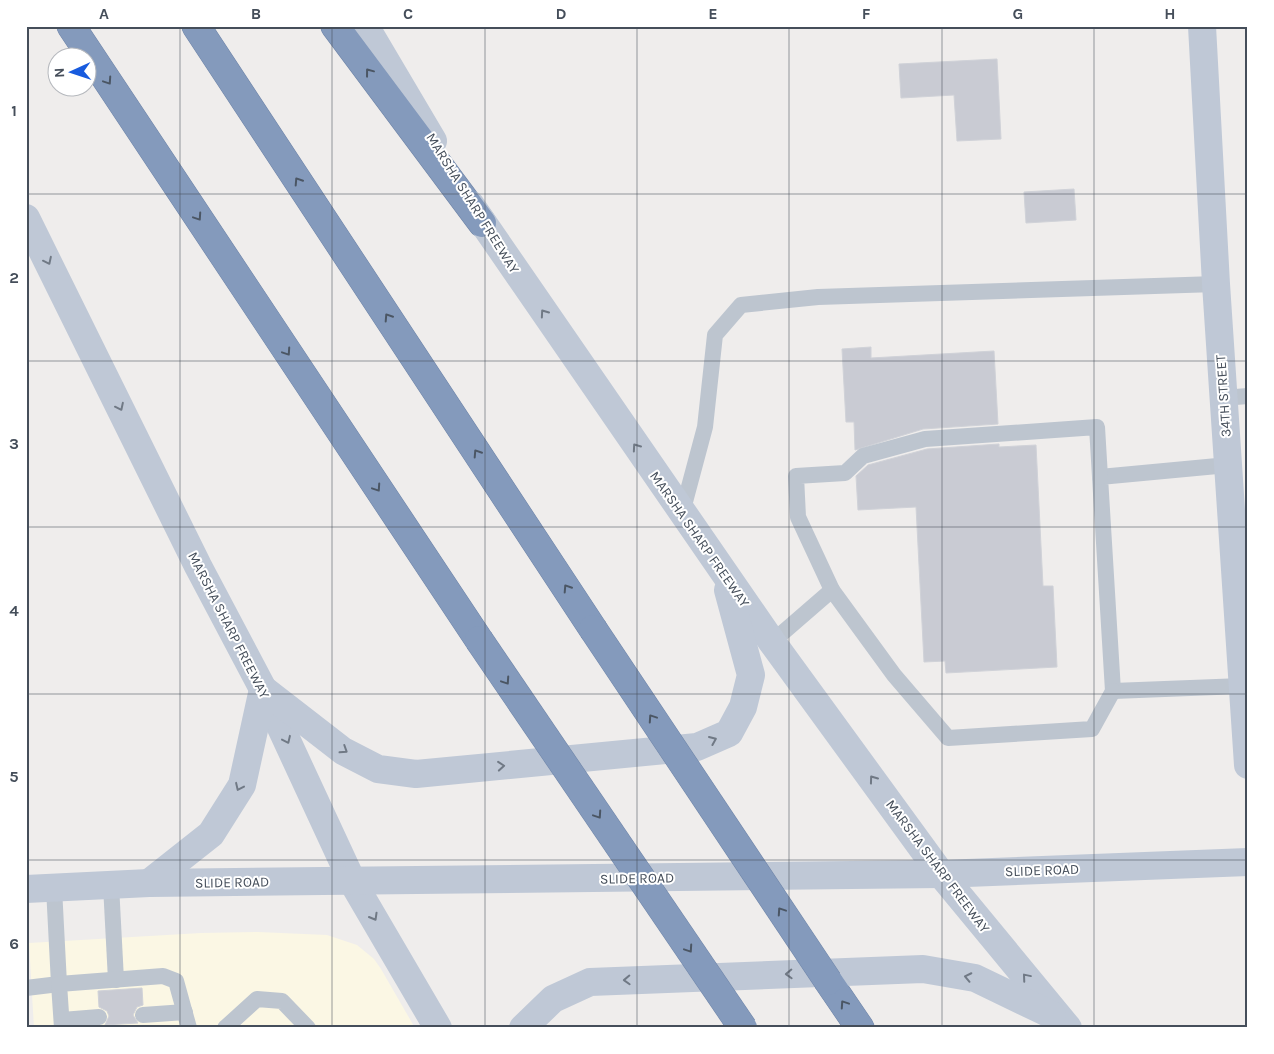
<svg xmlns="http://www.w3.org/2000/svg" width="1274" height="1054" font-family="Karla,sans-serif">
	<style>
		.commercial { fill: #fbf7e4 }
		.building { fill: #c9cbd3; stroke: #d0d2d8 }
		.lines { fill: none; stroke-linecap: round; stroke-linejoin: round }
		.motorway-casing { stroke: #6f85a8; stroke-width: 29 }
		.service { stroke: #bdc5cf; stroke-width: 16 }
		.secondary { stroke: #bfc8d6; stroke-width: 28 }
		.motorway { stroke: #849abc; stroke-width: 28 }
		.motorway-bridge-casing { stroke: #6f85a8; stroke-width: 29; stroke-linecap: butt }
		.motorway-bridge { stroke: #849abc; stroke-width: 28 }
		.oneway { stroke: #4b5664 }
		.oneway2 { stroke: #707985 }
		.grid { fill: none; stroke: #454e5a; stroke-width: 1; stroke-opacity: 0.55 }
		.labels { text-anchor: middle; stroke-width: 4; stroke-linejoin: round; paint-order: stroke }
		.street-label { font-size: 14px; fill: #454e5a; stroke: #fff }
		.neatline { fill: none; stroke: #454e5a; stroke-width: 2 }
		.grid-label { font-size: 16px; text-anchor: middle; font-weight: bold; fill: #454e5a }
	</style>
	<rect width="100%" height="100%" fill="#efedec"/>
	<!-- commercial -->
	<path class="commercial" d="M258,932L327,935L357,945L374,959L381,969L415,1028H34L29,943L201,933Z"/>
	<!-- building -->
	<g class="building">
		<path d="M997,59L1001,139L957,141L954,95L901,98L899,64Z"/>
		<path d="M1074,189L1076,220L1026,223L1024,192Z"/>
		<path d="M871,347V358L994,351L998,424L923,429L855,450L854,422H846L842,349Z"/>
		<path d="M999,444V447L1036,445L1043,586H1053L1057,667L946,673L945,661L924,662L916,507L858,510L856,476L868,465L927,449Z"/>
		<path d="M142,988L143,1005L137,1007L133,1015L138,1023L105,1025L109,1016L107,1011L99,1007L98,991Z"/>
	</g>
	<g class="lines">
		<defs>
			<g id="motorway">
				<path d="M71,26L479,640"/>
				<path d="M196,26L593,629"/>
				<path d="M335,26L482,223"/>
				<path d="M828,981L860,1028"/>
			</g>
		</defs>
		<!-- motorway casing -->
		<use href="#motorway" class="motorway-casing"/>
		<!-- service -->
		<g class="service">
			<path d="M1223,398L1248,396"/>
			<path d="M1228,465L1100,477L1113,691L1242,686"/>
			<path d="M682,513L705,427L715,335L741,305L818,297L1216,284"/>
			<path d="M832,590L798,517L796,476L845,473L863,456L925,439L1097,427L1100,477"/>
			<path d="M772,642L832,590L894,675L948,738L1092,729L1113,691"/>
			<path d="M111,885L116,980"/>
			<path d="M26,988L59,984L54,888"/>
			<path d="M143,1015L185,1012"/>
			<path d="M62,1020L99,1017"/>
			<path d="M62,1028L59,984L163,976L176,981L189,1028"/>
			<path d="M225,1028L257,999L282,1001L308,1028"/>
		</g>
		<!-- secondary -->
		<g class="secondary">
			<path d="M365,26L433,141"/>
			<path d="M1202,26L1216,284L1248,765"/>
			<path d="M470,204L772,642L941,874L1068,1028"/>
			<path d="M26,218L198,566L263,689L352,881L438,1028"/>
			<path d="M149,883L211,834L242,785L263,689L343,751L378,769L416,774L697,747L729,733L743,707L751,675L728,590"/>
			<path d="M26,889L149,883L941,874L1248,862"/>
			<path d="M523,1028L553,999L590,982L923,969L975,978L1052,1015"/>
		</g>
		<!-- motorway -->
		<use href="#motorway" class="motorway"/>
		<defs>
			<g id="motorway-bridge">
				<path d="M593,629L828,981"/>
				<path d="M479,640L743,1028"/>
			</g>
		</defs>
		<!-- motorway-bridge casing -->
		<use href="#motorway-bridge" class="motorway-bridge-casing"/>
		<!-- motorway-bridge -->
		<use href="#motorway-bridge" class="motorway-bridge"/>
	</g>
	<!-- one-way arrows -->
	<defs><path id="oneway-chevron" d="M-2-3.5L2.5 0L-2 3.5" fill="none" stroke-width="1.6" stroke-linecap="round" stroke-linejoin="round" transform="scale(1.25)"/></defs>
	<g class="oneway">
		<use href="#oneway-chevron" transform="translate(369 72) rotate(-127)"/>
		<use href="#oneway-chevron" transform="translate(108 81) rotate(56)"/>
		<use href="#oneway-chevron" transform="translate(298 181) rotate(-123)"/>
		<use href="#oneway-chevron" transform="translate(198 217) rotate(56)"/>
		<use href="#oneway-chevron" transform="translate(388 317) rotate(-123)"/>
		<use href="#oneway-chevron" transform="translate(287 352) rotate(56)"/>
		<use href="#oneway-chevron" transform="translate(477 453) rotate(-123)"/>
		<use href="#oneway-chevron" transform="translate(377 488) rotate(56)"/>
		<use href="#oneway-chevron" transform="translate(567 588) rotate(-123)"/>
		<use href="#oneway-chevron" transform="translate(506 681) rotate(56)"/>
		<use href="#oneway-chevron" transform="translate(652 718) rotate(-124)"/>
		<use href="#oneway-chevron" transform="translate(598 815) rotate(56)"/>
		<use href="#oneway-chevron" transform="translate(781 911) rotate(-124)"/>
		<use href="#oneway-chevron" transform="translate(689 949) rotate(56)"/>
		<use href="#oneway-chevron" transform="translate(844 1004) rotate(-124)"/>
	</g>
	<g class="oneway2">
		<use href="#oneway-chevron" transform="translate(48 261) rotate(64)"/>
		<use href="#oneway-chevron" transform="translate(544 313) rotate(-125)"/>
		<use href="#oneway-chevron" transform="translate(120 407) rotate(64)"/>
		<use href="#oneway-chevron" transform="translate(636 447) rotate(-125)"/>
		<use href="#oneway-chevron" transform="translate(287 740) rotate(65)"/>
		<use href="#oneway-chevron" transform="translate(713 740) rotate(-23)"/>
		<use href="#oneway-chevron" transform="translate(344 750) rotate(33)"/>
		<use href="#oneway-chevron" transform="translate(501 766) rotate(-5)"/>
		<use href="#oneway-chevron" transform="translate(873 779) rotate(-126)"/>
		<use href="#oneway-chevron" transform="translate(239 787) rotate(115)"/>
		<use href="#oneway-chevron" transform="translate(374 917) rotate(60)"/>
		<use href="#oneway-chevron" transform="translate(789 974) rotate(178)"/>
		<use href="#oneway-chevron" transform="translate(968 977) rotate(-168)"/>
		<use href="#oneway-chevron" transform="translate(1026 977) rotate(-130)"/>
		<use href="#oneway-chevron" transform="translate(627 980) rotate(178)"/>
	</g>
	<!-- grid -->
	<path class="grid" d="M180,26V1028M332,26V1028M485,26V1028M637,26V1028M789,26V1028M942,26V1028M1094,26V1028M26,194H1248M26,361H1248M26,527H1248M26,694H1248M26,860H1248"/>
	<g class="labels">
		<!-- street labels -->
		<g class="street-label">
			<text transform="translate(473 203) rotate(58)" y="5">MARSHA SHARP FREEWAY</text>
			<text transform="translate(1223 396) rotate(-94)" y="5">34TH STREET</text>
			<text transform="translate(700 539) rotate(55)" y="5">MARSHA SHARP FREEWAY</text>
			<text transform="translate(229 625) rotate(63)" y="5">MARSHA SHARP FREEWAY</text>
			<text transform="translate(938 866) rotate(53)" y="5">MARSHA SHARP FREEWAY</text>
			<text transform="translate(1042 870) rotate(-2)" y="5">SLIDE ROAD</text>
			<text transform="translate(637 878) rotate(-1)" y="5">SLIDE ROAD</text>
			<text transform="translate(232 882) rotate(-1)" y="5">SLIDE ROAD</text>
		</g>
	</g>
	<!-- border -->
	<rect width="1274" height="1054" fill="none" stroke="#ffffff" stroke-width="55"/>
	<!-- north arrow -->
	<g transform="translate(72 72) rotate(267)"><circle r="24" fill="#ffffff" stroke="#b5b8bd"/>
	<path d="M0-4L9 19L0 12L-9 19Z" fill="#185bde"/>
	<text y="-8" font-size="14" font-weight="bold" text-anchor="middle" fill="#454e5a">N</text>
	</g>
	<rect x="28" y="28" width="1218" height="998" class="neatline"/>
	<g class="grid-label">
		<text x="104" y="19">A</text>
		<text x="256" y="19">B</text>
		<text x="408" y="19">C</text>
		<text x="561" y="19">D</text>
		<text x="713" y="19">E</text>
		<text x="866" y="19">F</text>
		<text x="1018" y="19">G</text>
		<text x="1170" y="19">H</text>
		<text x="14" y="116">1</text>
		<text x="14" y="283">2</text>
		<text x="14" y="449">3</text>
		<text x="14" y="616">4</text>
		<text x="14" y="782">5</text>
		<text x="14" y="949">6</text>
	</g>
</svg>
